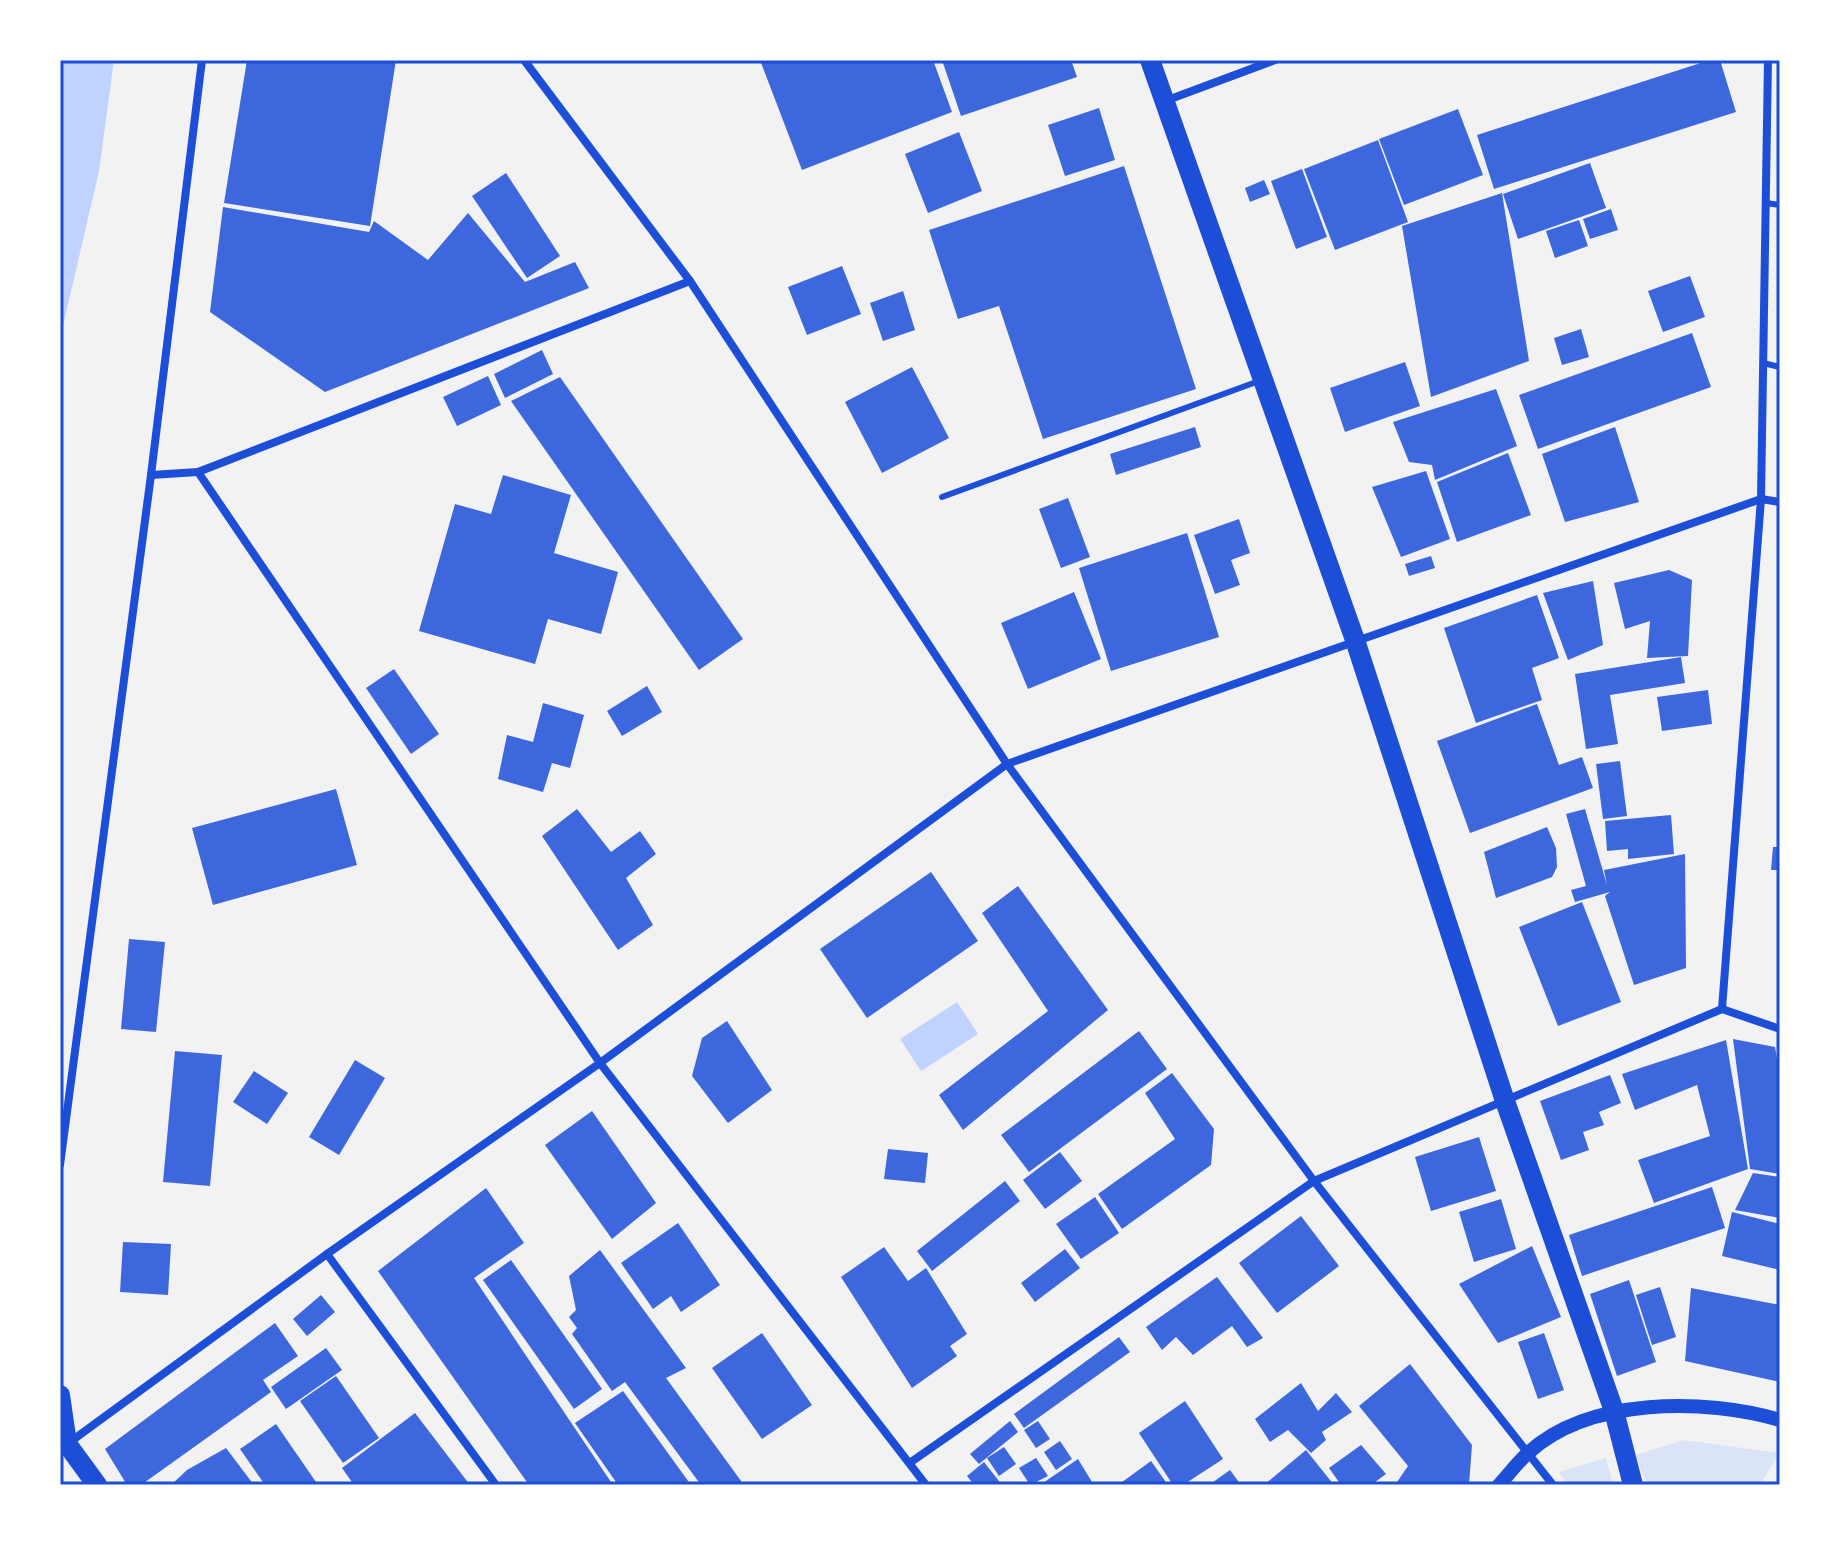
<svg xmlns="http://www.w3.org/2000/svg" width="1840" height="1545" font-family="Karla,sans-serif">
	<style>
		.green { fill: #dbe4f7 }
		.water { fill: #bfd3fe }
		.building { fill: #3d67dc }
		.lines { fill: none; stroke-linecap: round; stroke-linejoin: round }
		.service { stroke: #1d4ed8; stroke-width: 6 }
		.minor { stroke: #1d4ed8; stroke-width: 8 }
		.tertiary { stroke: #1d4ed8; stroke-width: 14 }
		.primary { stroke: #1d4ed8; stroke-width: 20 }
		.neatline { fill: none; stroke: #1d4ed8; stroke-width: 3 }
	</style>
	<rect width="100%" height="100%" fill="#f2f2f2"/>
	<!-- green -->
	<g class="green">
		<path d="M1684,1440L1779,1453L1760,1485H1647L1636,1455Z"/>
		<path d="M1606,1458L1613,1485H1568L1559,1472Z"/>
	</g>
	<!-- water -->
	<g class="water">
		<path d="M60,60H114L99,171L60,339Z"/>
		<path d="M957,1002L978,1034L921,1071L900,1039Z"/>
	</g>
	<!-- building -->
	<g class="building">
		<path d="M247,60H396L370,226L224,203Z"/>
		<path d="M760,60H933L952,112L802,170Z"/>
		<path d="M942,60H1071L1077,77L961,116Z"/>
		<path d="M1710,60H1720L1736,112L1494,189L1477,135Z"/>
		<path d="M1099,108L1115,160L1065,176L1048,125Z"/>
		<path d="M1458,109L1483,175L1404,205L1379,139Z"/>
		<path d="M959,132L982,191L928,213L905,154Z"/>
		<path d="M1378,140L1408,222L1335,250L1304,169Z"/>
		<path d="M1590,163L1606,208L1518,239L1503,194Z"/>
		<path d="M1124,166L1196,389L1043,439L999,306L958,319L929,230Z"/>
		<path d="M1302,169L1327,237L1296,249L1271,181Z"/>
		<path d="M506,173L560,256L527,278L472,196Z"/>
		<path d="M1264,180L1270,194L1250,202L1245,188Z"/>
		<path d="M1502,193L1529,361L1431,397L1402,226Z"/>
		<path d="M223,207L369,232L374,221L428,260L468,213L525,282L575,262L589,288L325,392L210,312Z"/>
		<path d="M1611,209L1618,230L1590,239L1583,219Z"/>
		<path d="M1579,220L1588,246L1555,258L1546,231Z"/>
		<path d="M842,266L861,314L807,335L788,287Z"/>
		<path d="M1690,276L1705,317L1663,332L1648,291Z"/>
		<path d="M903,291L915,330L883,341L870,303Z"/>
		<path d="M1581,329L1589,357L1562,365L1554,338Z"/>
		<path d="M1692,333L1711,387L1538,449L1519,395Z"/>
		<path d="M542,350L553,374L505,398L494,374Z"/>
		<path d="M1405,362L1420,406L1345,432L1330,388Z"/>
		<path d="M912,367L949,438L882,473L845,402Z"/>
		<path d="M488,376L501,405L457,426L443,397Z"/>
		<path d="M560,377L743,639L699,670L511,401Z"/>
		<path d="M1496,389L1517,446L1435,480L1432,465L1409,462L1393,422Z"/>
		<path d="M1195,427L1201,447L1116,475L1110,454Z"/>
		<path d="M1615,427L1639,502L1565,522L1542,454Z"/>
		<path d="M1508,453L1531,515L1457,542L1437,482Z"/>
		<path d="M1426,471L1450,539L1401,557L1372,487Z"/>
		<path d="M503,475L571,495L554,553L618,572L601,634L548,619L535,664L419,631L455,504L491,514Z"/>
		<path d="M1068,498L1090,557L1061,568L1039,509Z"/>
		<path d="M1239,519L1250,553L1231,560L1240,585L1215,594L1194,535Z"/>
		<path d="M1187,533L1219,637L1111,671L1079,568Z"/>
		<path d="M1431,556L1435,568L1409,576L1405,564Z"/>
		<path d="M1669,570L1692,580L1688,656L1647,658L1650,621L1625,629L1614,583Z"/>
		<path d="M1593,581L1603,645L1568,660L1543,593Z"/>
		<path d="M1074,592L1101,659L1028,689L1001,623Z"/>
		<path d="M1537,595L1559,658L1532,668L1542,700L1476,723L1444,628Z"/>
		<path d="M1681,657L1685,683L1610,695L1618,744L1586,749L1575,674Z"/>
		<path d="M394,669L439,734L411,754L366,688Z"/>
		<path d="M647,686L662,712L622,736L607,711Z"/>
		<path d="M1708,690L1712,724L1662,731L1657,697Z"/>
		<path d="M543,703L584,715L570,768L552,763L543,792L498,779L507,735L533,742Z"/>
		<path d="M1537,704L1559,765L1582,757L1593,788L1470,833L1437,741Z"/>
		<path d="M1620,761L1627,816L1603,819L1596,764Z"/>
		<path d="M336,789L357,865L213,905L192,828Z"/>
		<path d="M577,809L611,852L640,831L656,854L626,878L653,925L618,950L542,836Z"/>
		<path d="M1585,809L1607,885L1604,870L1685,854L1686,968L1634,985L1605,896L1610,892L1575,902L1571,890L1586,886L1566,814Z"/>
		<path d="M1671,815L1674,854L1628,859V849L1607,851L1605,821Z"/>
		<path d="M1547,827L1556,848L1557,867L1552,877L1496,898L1484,852Z"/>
		<path d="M1773,847H1780V870H1771Z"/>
		<path d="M931,872L978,941L867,1018L820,949Z"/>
		<path d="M1018,886L1108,1010L963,1130L939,1095L1048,1011L982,913Z"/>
		<path d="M1582,902L1621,1002L1558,1026L1519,927Z"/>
		<path d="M129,939L165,942L156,1032L121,1029Z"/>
		<path d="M727,1021L772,1090L728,1123L692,1076L702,1038Z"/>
		<path d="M1139,1031L1167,1069L1029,1172L1001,1135Z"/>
		<path d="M1733,1039L1775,1047L1780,1077V1174L1750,1169Z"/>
		<path d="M1726,1040L1748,1169L1654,1203L1638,1160L1710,1136L1697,1085L1635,1110L1622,1074Z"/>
		<path d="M175,1051L222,1055L210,1186L163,1182Z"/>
		<path d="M355,1060L385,1078L339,1155L309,1137Z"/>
		<path d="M254,1071L288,1093L267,1124L233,1102Z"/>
		<path d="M1172,1073L1214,1129L1211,1165L1122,1229L1098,1194L1175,1139L1145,1093Z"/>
		<path d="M1610,1075L1621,1103L1599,1112L1604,1125L1583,1132L1589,1150L1561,1160L1540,1101Z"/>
		<path d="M592,1111L656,1203L612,1239L545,1145Z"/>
		<path d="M1479,1137L1496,1191L1431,1211L1415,1157Z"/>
		<path d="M888,1149L928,1153L925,1183L884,1179Z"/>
		<path d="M1060,1152L1082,1181L1045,1209L1023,1180Z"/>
		<path d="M1753,1173L1780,1177V1218L1735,1210Z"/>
		<path d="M1005,1181L1020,1201L932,1271L917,1251Z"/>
		<path d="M1712,1187L1725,1228L1582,1276L1569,1235Z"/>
		<path d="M486,1188L524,1243L474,1278L613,1485H529L378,1271Z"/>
		<path d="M1095,1197L1119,1233L1081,1259L1056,1224Z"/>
		<path d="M1501,1199L1516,1249L1474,1262L1459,1212Z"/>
		<path d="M1732,1212L1780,1224V1270L1722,1256Z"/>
		<path d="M1301,1216L1339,1266L1277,1313L1239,1263Z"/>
		<path d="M678,1223L720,1285L681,1312L671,1296L653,1309L621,1263Z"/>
		<path d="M123,1242L171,1244L168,1295L120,1292Z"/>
		<path d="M1532,1246L1561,1317L1498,1343L1459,1284Z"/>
		<path d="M884,1247L908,1281L926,1268L967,1334L950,1346L957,1356L912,1388L841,1277Z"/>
		<path d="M1065,1249L1080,1268L1035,1302L1021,1283Z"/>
		<path d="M600,1250L686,1368L666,1378L744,1485H701L625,1382L612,1391L572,1334L577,1328L569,1317L576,1310L569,1276Z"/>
		<path d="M511,1260L602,1389L574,1409L483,1280Z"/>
		<path d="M1217,1277L1263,1338L1247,1347L1232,1326L1193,1355L1176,1337L1162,1350L1146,1327Z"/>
		<path d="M1629,1280L1656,1362L1617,1376L1590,1294Z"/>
		<path d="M1660,1287L1676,1337L1652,1345L1636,1295Z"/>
		<path d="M1691,1288L1780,1305V1382L1685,1361Z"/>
		<path d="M321,1295L335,1312L307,1336L293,1319Z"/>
		<path d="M275,1323L298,1356L263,1380L271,1392L141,1485H127L105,1449Z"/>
		<path d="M762,1333L812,1405L762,1439L712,1368Z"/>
		<path d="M1544,1333L1564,1390L1538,1399L1518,1342Z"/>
		<path d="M1119,1337L1130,1352L1024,1428L1014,1414Z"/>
		<path d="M326,1348L342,1370L286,1409L271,1387Z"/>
		<path d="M1410,1364L1472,1445L1469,1485H1395L1408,1466L1359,1406Z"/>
		<path d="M336,1376L379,1438L343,1463L300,1401Z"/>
		<path d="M1301,1383L1318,1411L1336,1393L1352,1412L1322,1432L1326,1440L1311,1453L1288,1430L1270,1442L1255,1419Z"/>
		<path d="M623,1391L691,1485H618L575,1423Z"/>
		<path d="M1185,1401L1223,1459L1183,1485H1173L1139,1433Z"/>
		<path d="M415,1413L470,1485H354L342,1468Z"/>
		<path d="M1010,1421L1018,1432L979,1464L970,1454Z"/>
		<path d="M1038,1421L1050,1439L1036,1448L1024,1430Z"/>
		<path d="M276,1424L318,1485H265L240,1449Z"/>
		<path d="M1060,1441L1072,1459L1056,1470L1044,1452Z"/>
		<path d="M1361,1445L1386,1474L1371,1485H1341L1329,1468Z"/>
		<path d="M1004,1447L1016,1464L999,1476L987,1458Z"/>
		<path d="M226,1448L254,1485H171L187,1470Z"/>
		<path d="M1306,1450L1334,1485H1264Z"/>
		<path d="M1036,1458L1048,1476L1030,1485L1019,1468Z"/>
		<path d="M1078,1459L1092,1482L1088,1485H1040Z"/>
		<path d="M1151,1461L1168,1485H1118Z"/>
		<path d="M984,1462L1002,1485H974L967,1476Z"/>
		<path d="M1230,1470L1241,1485H1209Z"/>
	</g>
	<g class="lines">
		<!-- service -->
		<g class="service">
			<path d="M1766,203L1780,205"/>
			<path d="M1763,363L1780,367"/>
			<path d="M942,497L1259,381"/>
		</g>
		<!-- minor -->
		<g class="minor">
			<path d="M524,60L690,281L1007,764L1314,1181L1553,1485"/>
			<path d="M1165,101L1275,60"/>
			<path d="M198,472L600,1063L926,1485"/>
			<path d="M151,475L198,472L690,281"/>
			<path d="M1722,1009L1761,499L1768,60"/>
			<path d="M60,1165L151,475L202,60"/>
			<path d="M327,1254L496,1485"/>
			<path d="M70,1442L327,1254L600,1063L1007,764L1761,499L1780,502"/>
			<path d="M911,1462L1314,1181L1722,1009L1780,1029"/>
		</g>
		<!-- tertiary -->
		<path class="tertiary" d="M1499,1485C1509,1474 1518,1462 1528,1453C1589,1397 1705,1398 1780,1420"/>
		<!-- primary -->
		<g class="primary">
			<path d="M1150,60L1355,640L1505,1101L1614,1411L1633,1485"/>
			<path d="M60,1395L67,1444L97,1485"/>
		</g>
	</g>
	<!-- border -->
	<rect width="1840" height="1545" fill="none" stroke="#ffffff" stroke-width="124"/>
	<rect x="62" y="62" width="1716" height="1421" class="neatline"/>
</svg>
